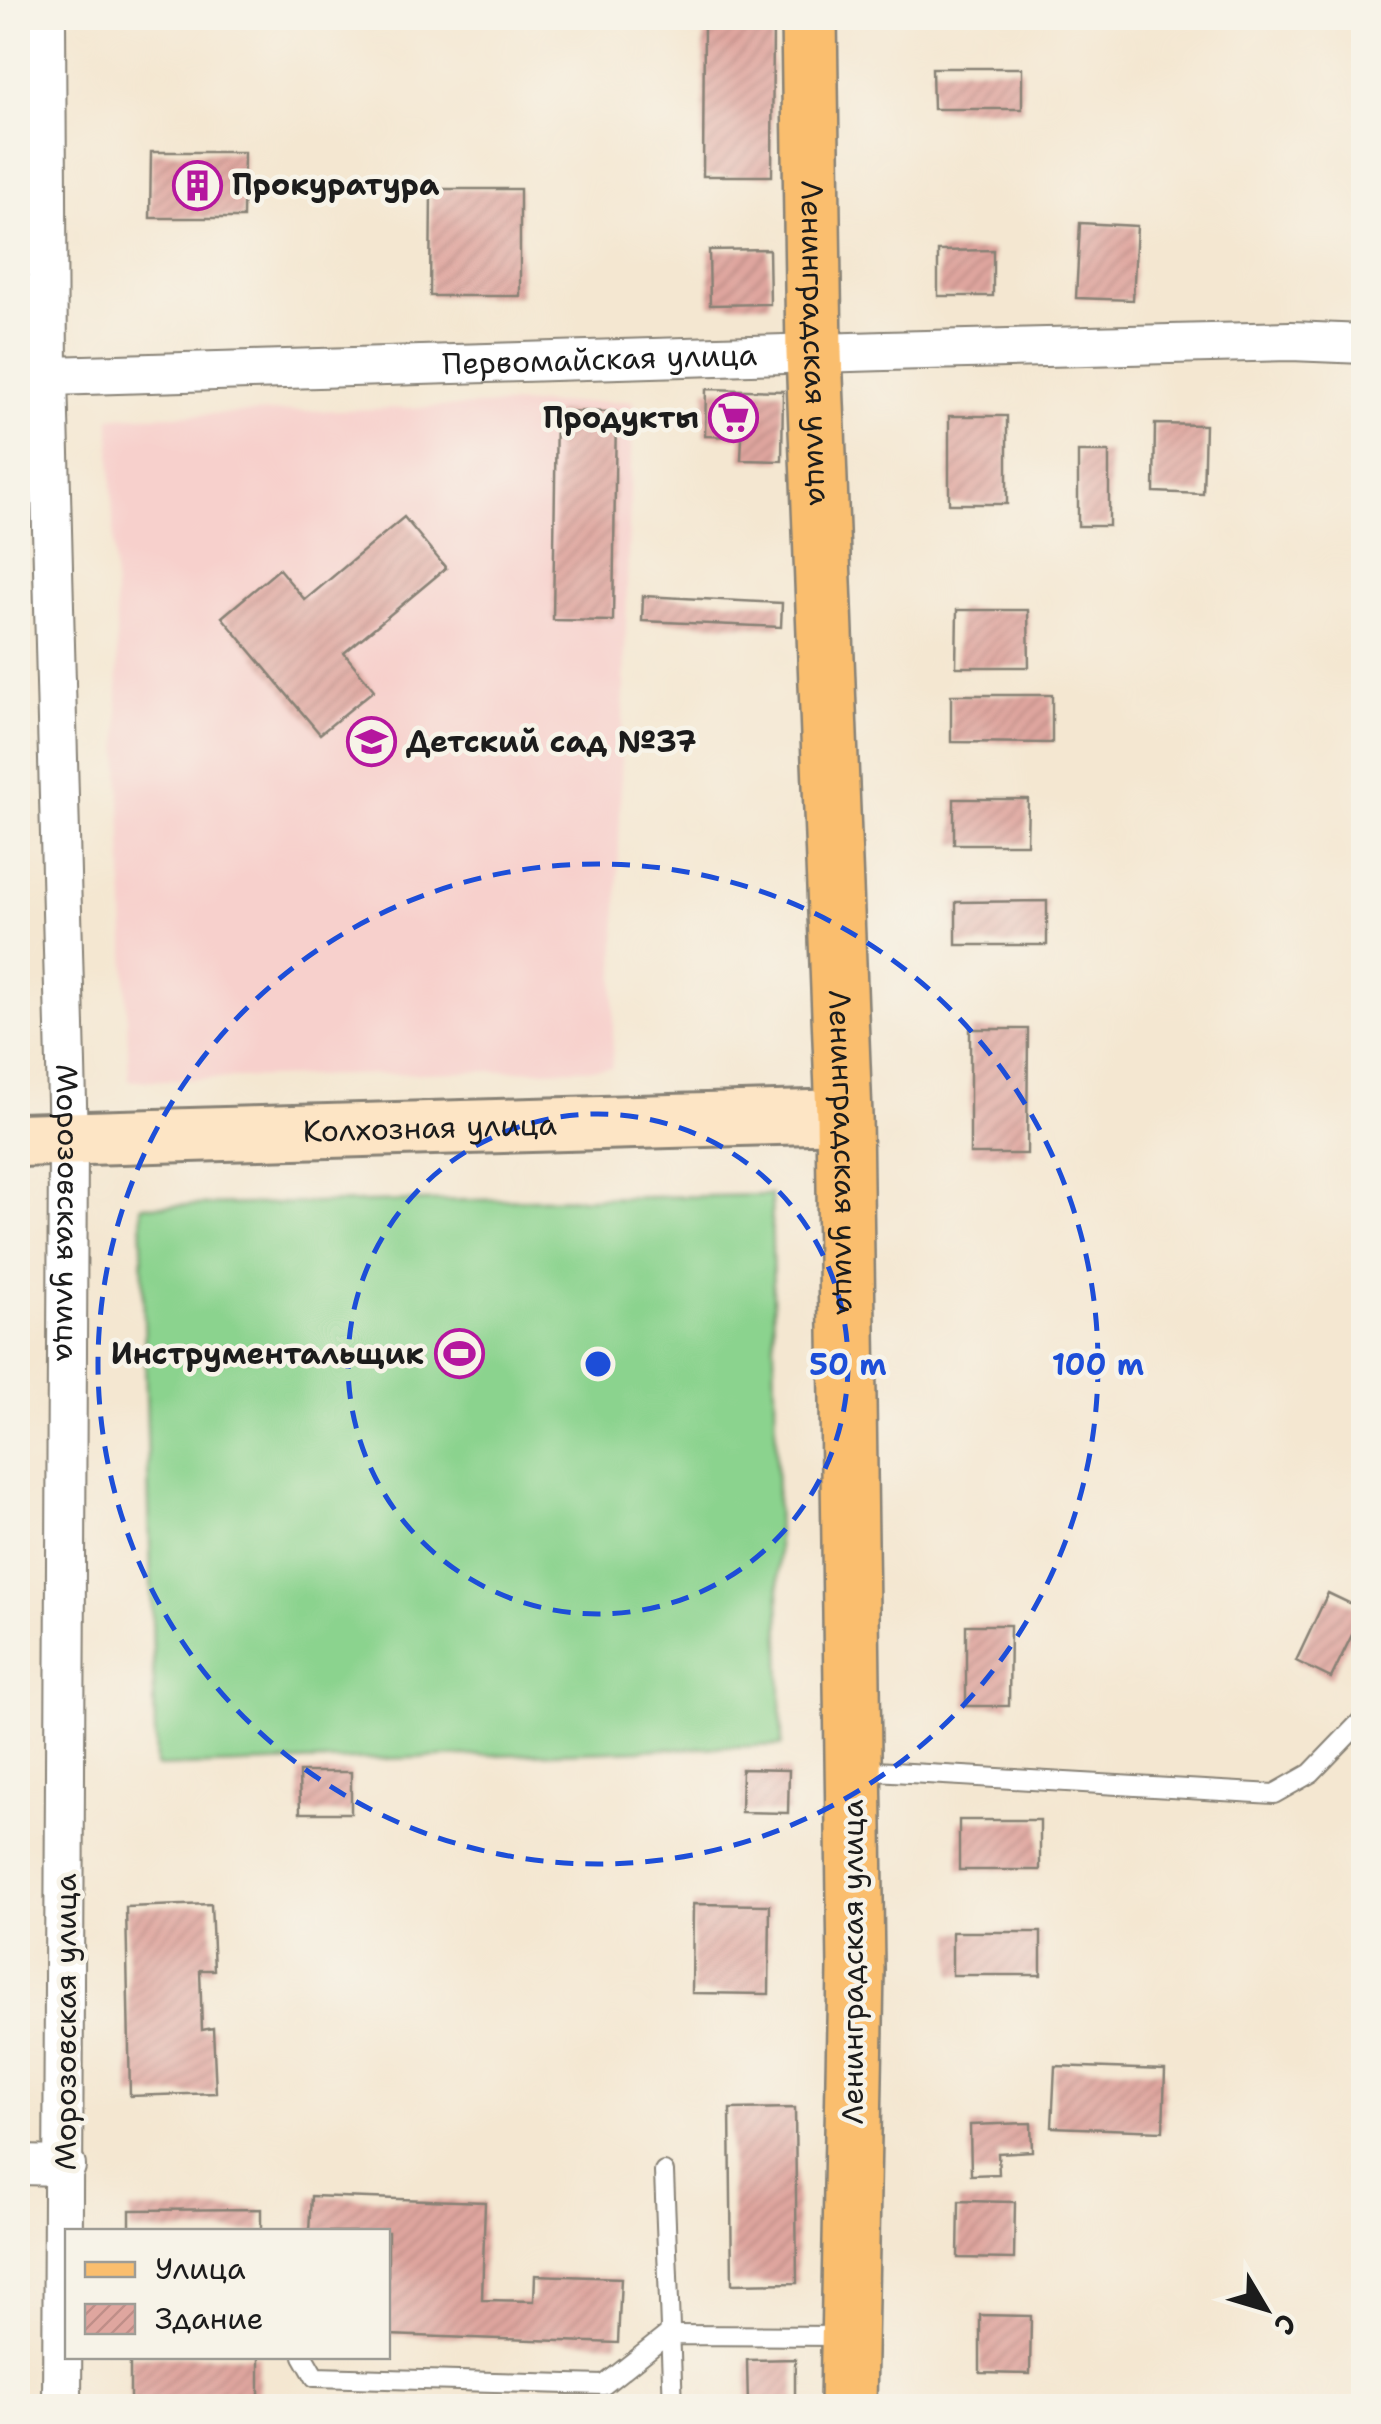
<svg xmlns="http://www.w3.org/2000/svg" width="1381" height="2424" font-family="'Shantell Sans',sans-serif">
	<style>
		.built { fill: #f7d0cc }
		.grass { fill: #8bd38e; stroke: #547855; stroke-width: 2.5 }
		.building { fill: url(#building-hatch) }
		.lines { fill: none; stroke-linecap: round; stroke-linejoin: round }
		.service-casing { stroke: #888276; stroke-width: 22 }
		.minor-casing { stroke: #888276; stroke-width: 42 }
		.secondary-casing { stroke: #888276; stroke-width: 58 }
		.primary-casing { stroke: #888276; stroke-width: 60 }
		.service { stroke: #fff; stroke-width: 18 }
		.minor { stroke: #fff; stroke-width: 38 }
		.secondary { stroke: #fde5c5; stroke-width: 52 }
		.primary { stroke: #fabe6e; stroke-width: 55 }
		.ring { fill: none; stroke: #1d4ed8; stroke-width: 5; stroke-dasharray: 18 12 }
		.labels { text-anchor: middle; stroke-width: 9; stroke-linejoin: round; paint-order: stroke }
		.poi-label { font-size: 30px; font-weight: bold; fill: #1c1c1c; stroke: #f7f3e8; text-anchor: start }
		.street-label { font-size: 30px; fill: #1c1c1c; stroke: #f7f3e8 }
		.centre { fill: #1d4ed8; stroke: #f7f3e8; stroke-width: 5 }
		.ring-label { font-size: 30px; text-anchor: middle; font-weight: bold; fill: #1d4ed8; stroke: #f7f3e8; stroke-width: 9; stroke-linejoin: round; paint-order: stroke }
	</style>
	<defs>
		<pattern id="building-hatch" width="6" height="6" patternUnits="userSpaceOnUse" patternTransform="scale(2.5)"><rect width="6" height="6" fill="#dfa69f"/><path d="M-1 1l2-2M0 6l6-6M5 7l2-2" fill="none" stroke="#bf8e88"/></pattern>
	</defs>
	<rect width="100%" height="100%" fill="#f7f3e8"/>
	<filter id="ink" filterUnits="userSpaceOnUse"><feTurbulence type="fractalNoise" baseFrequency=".01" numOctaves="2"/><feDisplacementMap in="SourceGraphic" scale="20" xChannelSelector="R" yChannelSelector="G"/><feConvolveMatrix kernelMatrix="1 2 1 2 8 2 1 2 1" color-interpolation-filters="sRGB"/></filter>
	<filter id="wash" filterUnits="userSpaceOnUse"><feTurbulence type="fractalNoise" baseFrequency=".0048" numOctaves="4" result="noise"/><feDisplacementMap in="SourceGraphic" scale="40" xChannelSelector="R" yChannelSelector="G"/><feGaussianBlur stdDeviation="2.25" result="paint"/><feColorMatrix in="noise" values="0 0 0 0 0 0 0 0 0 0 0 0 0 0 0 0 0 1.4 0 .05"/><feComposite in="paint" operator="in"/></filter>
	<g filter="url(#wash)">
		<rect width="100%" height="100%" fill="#f4e7d1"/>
		<!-- built -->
		<path class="built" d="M633,401L612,1068L129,1081L110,417Z"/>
		<!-- grass -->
		<path class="grass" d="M771,1195L782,1745L156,1767L141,1206Z"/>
		<g id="blocks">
			<!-- building -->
			<g class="building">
				<path d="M704,18H773L772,176H703Z"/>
				<path d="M932,68H1022V109H933Z"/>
				<path d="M151,152H244L243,218H150Z"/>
				<path d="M431,189H520V296H430Z"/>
				<path d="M1080,223L1137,226L1133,300L1076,298Z"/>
				<path d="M769,249L770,304L710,305L709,250Z"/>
				<path d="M993,250V296H938V251Z"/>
				<path d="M706,389L783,391L782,461L741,460L742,437L705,436Z"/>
				<path d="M556,411L616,412L613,621L553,620Z"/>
				<rect x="949" y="416" width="58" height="88"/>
				<path d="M1155,424L1205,425L1203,494L1154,492Z"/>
				<rect x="1078" y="452" width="31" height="74"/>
				<path d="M404,517L446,568L344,653L374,690L320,734L222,617L279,569L305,600Z"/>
				<path d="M643,596L782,603L781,627L642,621Z"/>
				<path d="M957,610H1028L1029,667H956Z"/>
				<path d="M951,695H1052V743L951,742Z"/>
				<path d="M954,799H1028L1027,844H954Z"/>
				<path d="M1047,901V945H956V902Z"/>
				<path d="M970,1029H1028L1027,1154H970Z"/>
				<path d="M1328,1593L1364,1610L1331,1678L1296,1661Z"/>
				<path d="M966,1625H1010L1009,1706H966Z"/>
				<path d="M742,1769L789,1770L788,1813L741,1812Z"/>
				<path d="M299,1772H351V1813H300Z"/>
				<rect x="959" y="1820" width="81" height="50"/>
				<path d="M211,1904L214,1970H200L202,2030L213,2028L216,2093L130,2096L126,1907Z"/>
				<path d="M693,1904L770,1905L769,1994L692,1993Z"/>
				<rect x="952" y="1932" width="89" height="43"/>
				<path d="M1055,2066L1165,2070L1163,2131L1052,2127Z"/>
				<path d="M795,2108L797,2283L732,2284L730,2109Z"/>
				<path d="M1031,2123L1032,2151L998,2153L999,2174L971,2175L970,2125Z"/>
				<path d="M311,2196L485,2202L482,2300L534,2301L535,2275L621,2278L618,2343L388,2335V2232H309Z"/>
				<path d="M959,2201L1015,2202L1014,2259L958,2258Z"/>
				<path d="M261,2209V2232H130V2210Z"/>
				<path d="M980,2315L1031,2316L1030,2374L980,2373Z"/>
				<rect x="130" y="2356" width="129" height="50"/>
				<path d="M795,2359V2406H748L747,2360Z"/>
			</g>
		</g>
	</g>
	<g filter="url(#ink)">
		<use href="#blocks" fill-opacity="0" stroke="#888276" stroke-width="2.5"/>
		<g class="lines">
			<defs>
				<g id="service">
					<path d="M858,1770L1274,1794L1311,1773L1364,1718"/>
					<path d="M664,2172L673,2406"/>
					<path d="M303,2356L315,2377L604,2385L667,2335L844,2336"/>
				</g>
				<g id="minor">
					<path id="s1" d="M46,18L48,377L68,1141L62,2406"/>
					<path id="s2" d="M18,377L885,351L1291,341L1364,344"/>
					<path d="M18,2165L66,2166"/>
				</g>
				<g id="secondary">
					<path id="s3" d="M18,1140L844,1116"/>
				</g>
				<g id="primary">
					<path id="s4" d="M809,18L814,353L844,1116L856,1969L848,2406"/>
				</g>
			</defs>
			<!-- service casing -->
			<use href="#service" class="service-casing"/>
			<!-- minor casing -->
			<use href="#minor" class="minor-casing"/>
			<!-- secondary casing -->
			<use href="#secondary" class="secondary-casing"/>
			<!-- primary casing -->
			<use href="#primary" class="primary-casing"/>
			<!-- service -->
			<use href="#service" class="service"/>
			<!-- minor -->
			<use href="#minor" class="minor"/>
			<!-- secondary -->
			<use href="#secondary" class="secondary"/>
			<!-- primary -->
			<use href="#primary" class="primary"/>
		</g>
	</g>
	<!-- distance rings -->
	<g class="ring">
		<circle cx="598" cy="1364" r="250"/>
		<circle cx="598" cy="1364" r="500"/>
	</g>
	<!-- icons -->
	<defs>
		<symbol id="building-ring" viewBox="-11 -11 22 22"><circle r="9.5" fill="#f7f3e8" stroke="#b5179e" stroke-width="1.5"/><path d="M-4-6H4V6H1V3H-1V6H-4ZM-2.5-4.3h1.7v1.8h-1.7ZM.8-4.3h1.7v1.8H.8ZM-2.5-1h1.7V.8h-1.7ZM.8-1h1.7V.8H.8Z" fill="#b5179e"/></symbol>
		<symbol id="supermarket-ring" viewBox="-11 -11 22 22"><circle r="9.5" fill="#f7f3e8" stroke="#b5179e" stroke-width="1.5"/><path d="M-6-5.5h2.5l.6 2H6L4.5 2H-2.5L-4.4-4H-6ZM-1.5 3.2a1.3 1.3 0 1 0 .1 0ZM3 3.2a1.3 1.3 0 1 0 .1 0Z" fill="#b5179e"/></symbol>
		<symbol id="school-ring" viewBox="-11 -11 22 22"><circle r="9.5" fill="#f7f3e8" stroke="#b5179e" stroke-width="1.5"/><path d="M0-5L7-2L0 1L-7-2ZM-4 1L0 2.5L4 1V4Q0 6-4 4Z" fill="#b5179e"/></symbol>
		<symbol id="stadium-ring" viewBox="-11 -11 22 22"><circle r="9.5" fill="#f7f3e8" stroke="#b5179e" stroke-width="1.5"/><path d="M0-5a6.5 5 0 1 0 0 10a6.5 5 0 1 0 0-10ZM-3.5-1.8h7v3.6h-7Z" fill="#b5179e"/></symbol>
	</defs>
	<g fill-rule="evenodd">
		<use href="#building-ring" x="170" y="158" width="55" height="55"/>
		<use href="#supermarket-ring" x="706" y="390" width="55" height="55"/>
		<use href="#school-ring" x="344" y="714" width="55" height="55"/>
		<use href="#stadium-ring" x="432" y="1326" width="55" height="55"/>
	</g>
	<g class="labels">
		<!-- poi labels -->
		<g class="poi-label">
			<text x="232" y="195">Прокуратура</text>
			<text x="699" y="428" text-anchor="end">Продукты</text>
			<text x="406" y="752">Детский сад №37</text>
			<text x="424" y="1364" text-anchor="end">Инструментальщик</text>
		</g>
		<!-- street labels -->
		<g class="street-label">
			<text dy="10" stroke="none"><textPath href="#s4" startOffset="325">Ленинградская улица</textPath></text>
			<text dy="10" stroke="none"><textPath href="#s2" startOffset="582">Первомайская улица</textPath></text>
			<text dy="10" stroke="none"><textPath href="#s3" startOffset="412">Колхозная улица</textPath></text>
			<text dy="10" stroke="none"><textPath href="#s4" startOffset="1135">Ленинградская улица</textPath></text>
			<text dy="10" stroke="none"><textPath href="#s1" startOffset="1195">Морозовская улица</textPath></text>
			<text transform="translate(853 1962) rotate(-90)" y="10">Ленинградская улица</text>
			<text transform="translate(66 2022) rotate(-90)" y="10">Морозовская улица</text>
		</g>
	</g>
	<circle cx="598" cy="1364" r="15" class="centre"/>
	<g class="ring-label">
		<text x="848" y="1375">50 m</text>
		<text x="1098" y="1375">100 m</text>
	</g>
	<!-- margin -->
	<rect width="1381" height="2424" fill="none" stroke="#f7f3e8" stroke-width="60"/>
	<!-- legend -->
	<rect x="65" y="2229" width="325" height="130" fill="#f7f3e8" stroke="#9f9d96" stroke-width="2.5"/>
	<rect x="85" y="2262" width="50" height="15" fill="#fabe6e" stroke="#9f9d96" stroke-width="2.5"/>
	<text x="155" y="2279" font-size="30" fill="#1c1c1c">Улица</text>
	<rect x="85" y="2304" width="50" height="30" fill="url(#building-hatch)" stroke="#9f9d96" stroke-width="2.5"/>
	<text x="155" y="2329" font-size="30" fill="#1c1c1c">Здание</text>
	<!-- north arrow -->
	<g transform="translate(1266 2309) rotate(128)" stroke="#f7f3e8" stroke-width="8" paint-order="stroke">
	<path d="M0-8L18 38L0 25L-18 38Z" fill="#1c1c1c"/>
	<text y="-15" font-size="28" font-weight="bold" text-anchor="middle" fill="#1c1c1c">С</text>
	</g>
</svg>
